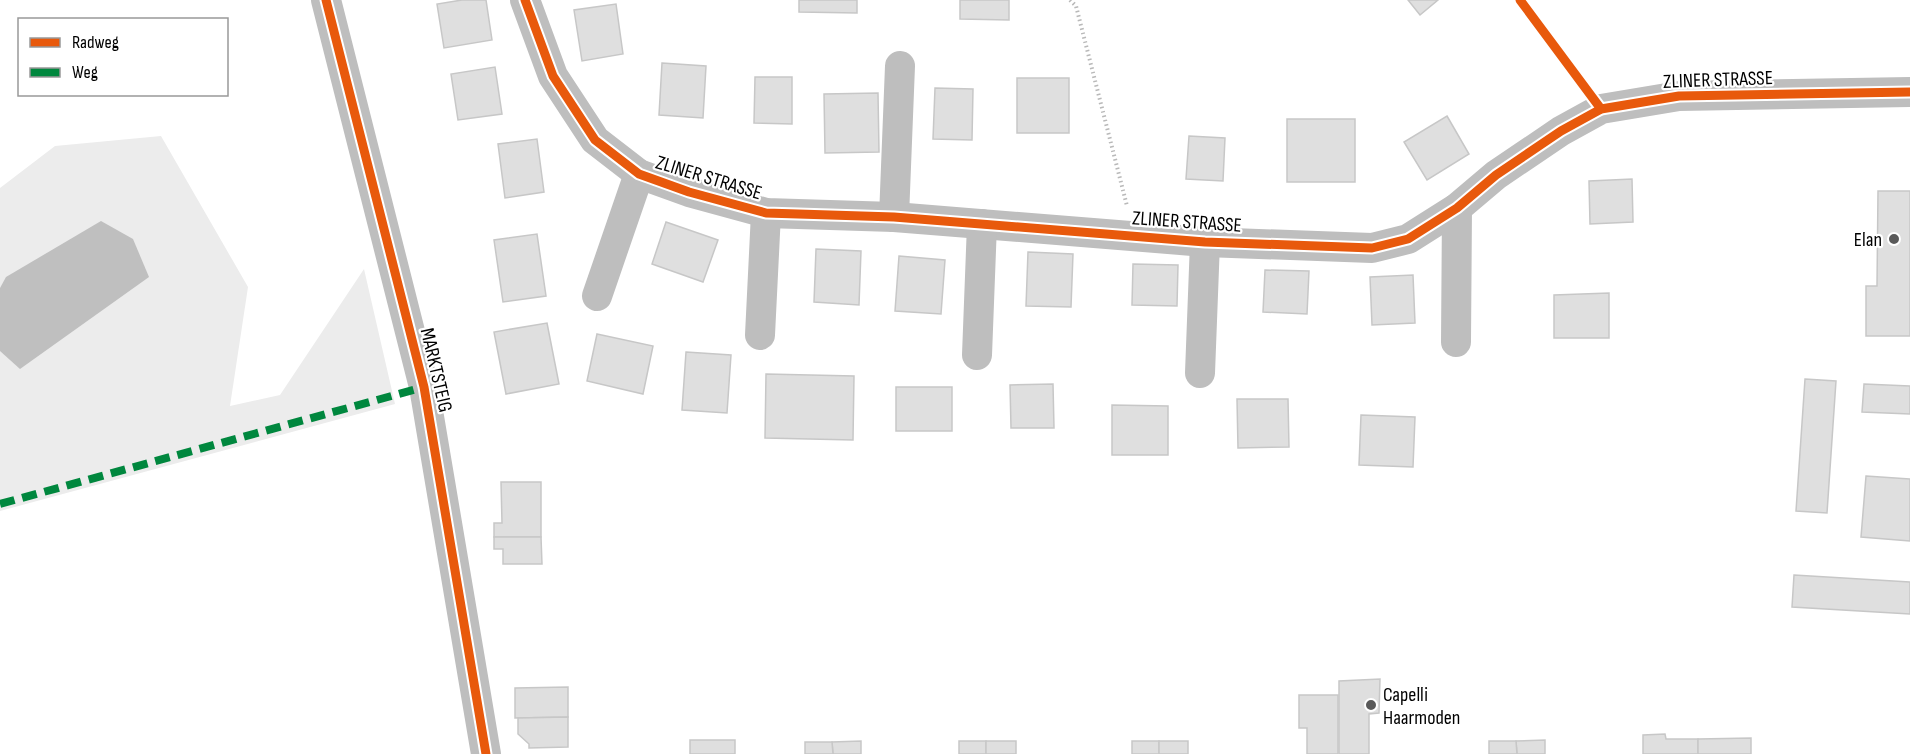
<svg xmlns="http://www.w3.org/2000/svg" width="1910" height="754" font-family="'Sofia Sans Condensed',sans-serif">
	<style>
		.green { fill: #ececec }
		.water { fill: #bfbfbf }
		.building { fill: #dfdfdf; stroke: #c7c7c7; stroke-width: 1.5 }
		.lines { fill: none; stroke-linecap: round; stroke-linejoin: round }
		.path { stroke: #b9b9b9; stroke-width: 4; stroke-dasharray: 1.5 3; stroke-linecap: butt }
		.minor { stroke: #bebebe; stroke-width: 30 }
		.quiet { stroke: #00873e; stroke-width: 8; stroke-dasharray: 15 8; stroke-linecap: butt }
		.cycleway-casing { stroke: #fff; stroke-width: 13 }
		.cycleway { stroke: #e8590c; stroke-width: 9 }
		.poi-dot { fill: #595959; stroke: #fff; stroke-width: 2 }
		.labels { text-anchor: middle; stroke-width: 4.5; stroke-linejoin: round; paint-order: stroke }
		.street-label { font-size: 20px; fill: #000; stroke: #fff }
		.poi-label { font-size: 20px; fill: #000; stroke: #fff; text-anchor: end }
	</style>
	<rect width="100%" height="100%" fill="#fff"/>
	<!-- green -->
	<path class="green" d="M161,136L248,287L230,406L280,395L364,269L395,404L0,511V188L55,146Z"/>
	<!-- water -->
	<path class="water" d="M101,221L133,239L149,277L20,369L0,351V288L6,277Z"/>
	<!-- building -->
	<g class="building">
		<path d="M462,0H486L492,40L444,48L437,4Z"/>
		<path d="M799,0H857V13L799,12Z"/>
		<path d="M960,0H1009V20L960,19Z"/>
		<path d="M1408,0H1438L1420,15Z"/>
		<path d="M616,4L623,54L582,61L574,10Z"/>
		<path d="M662,63L706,66L703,118L659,115Z"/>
		<path d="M495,67L502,114L458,120L451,74Z"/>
		<path d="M755,77H792V124L754,123Z"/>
		<rect x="1017" y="78" width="52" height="55"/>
		<path d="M935,88L973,89L972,140L933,139Z"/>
		<path d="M878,93L879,152L825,153L824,94Z"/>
		<path d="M1447,116L1469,154L1427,180L1404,142Z"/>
		<rect x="1287" y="119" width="68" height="63"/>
		<path d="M1189,136L1225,138L1223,181L1186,179Z"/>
		<path d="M537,139L544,192L505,198L498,144Z"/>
		<path d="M1632,179L1633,222L1590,224L1589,181Z"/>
		<path d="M1878,191H1910V336H1866V286H1877Z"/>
		<path d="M666,222L718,240L703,282L652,264Z"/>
		<path d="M537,234L546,296L503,302L494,240Z"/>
		<path d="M816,249L861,251L859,305L814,302Z"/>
		<path d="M1028,252L1073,254L1071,307L1026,306Z"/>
		<path d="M899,256L945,260L941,314L895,311Z"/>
		<path d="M1133,264L1178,265L1177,306L1132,305Z"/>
		<path d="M1265,270L1309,271L1307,314L1263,312Z"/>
		<path d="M1413,275L1415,323L1372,325L1370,277Z"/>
		<path d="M1609,293V338H1554V295Z"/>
		<path d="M547,323L559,384L506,394L494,332Z"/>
		<path d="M597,334L653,346L643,394L587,381Z"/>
		<path d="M686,352L731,355L727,413L682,410Z"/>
		<path d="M766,374L854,376L853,440L765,438Z"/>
		<path d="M1805,379L1836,381L1827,513L1796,511Z"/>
		<path d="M1053,384L1054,428H1011L1010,385Z"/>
		<path d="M1864,384L1910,386V414L1862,412Z"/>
		<rect x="896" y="387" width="56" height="44"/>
		<path d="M1237,399H1288L1289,447L1238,448Z"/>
		<path d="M1112,405L1168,406V455H1112Z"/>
		<path d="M1361,415L1415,417L1413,467L1359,465Z"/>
		<path d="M1866,476L1910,479V541L1861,537Z"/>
		<path d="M501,482H541V537H494V523H502Z"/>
		<path d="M494,537H541L542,564H503V549H494Z"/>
		<path d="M1794,575L1910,582V614L1792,607Z"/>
		<path d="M1380,679L1379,713L1369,714V754H1339V681Z"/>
		<path d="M568,687V717L515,718V688Z"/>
		<path d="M1299,695H1338V754H1307V728H1299Z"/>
		<path d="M568,717V747L529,748V744L518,734V718Z"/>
		<path d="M1665,734L1666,739H1698V754H1643V735Z"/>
		<path d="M1751,738V754H1698V739Z"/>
		<rect x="690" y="740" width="45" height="14"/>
		<path d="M1545,740V754H1517L1516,741Z"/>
		<path d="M861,741V754H833L832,742Z"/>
		<rect x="959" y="741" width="27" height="13"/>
		<rect x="986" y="741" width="30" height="13"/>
		<rect x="1132" y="741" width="27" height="13"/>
		<rect x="1159" y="741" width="29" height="13"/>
		<path d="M1489,741H1516L1517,754H1489Z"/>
		<path d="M805,742H832L833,754H805Z"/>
	</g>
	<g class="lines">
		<!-- path -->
		<g class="path">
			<path d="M1070,0L1076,6L1127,206"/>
			<path d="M1520,0L1583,84"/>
		</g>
		<!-- minor -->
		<g class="minor">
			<path d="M326,0L424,387L486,754"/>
			<path d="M525,0L553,76L595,140L639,174L689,192L766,213L894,217L1205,242L1372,248L1408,239L1457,208L1496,175L1561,131L1601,109L1679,96L1910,92"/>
			<path d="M894,217L900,66"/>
			<path d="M597,296L639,174"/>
			<path d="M760,335L766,213"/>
			<path d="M1456,342L1457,208"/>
			<path d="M977,355L982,224"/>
			<path d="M1200,373L1205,242"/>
		</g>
		<!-- quiet -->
		<path class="quiet" d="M0,504L424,387"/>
		<defs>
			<g id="cycleway">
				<path d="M326,0L424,387L486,754"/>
				<path d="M525,0L553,76L595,140L639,174L689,192L766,213L894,217L1205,242L1372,248L1408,239L1457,208L1496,175L1561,131L1601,109L1679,96L1910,92"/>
				<path d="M1520,0L1601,109"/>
			</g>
		</defs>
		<!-- cycleway casing -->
		<use href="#cycleway" class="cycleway-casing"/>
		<!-- cycleway -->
		<use href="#cycleway" class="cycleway"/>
	</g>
	<!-- markers -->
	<g class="poi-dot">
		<circle cx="1894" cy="239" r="6"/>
		<circle cx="1371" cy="705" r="6"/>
	</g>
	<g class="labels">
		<!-- street labels -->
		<g class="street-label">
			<text transform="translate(1718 79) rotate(-2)" y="7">ZLINER STRASSE</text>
			<text transform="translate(709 177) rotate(17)" y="7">ZLINER STRASSE</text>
			<text transform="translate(1187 221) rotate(4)" y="7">ZLINER STRASSE</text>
			<text transform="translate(437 370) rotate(77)" y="7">MARKTSTEIG</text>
		</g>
		<!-- poi labels -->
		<g class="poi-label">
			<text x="1882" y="246">Elan</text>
			<text x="1383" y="701" text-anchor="start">Capelli<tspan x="1383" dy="23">Haarmoden</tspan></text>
		</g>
	</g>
	<!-- legend -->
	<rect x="18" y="18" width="210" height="78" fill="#ffffff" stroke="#999999" stroke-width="1.5"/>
	<rect x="30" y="38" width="30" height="9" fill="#e8590c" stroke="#999999" stroke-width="1.5"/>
	<text x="72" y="48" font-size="18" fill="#000000">Radweg</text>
	<rect x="30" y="68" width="30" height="9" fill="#00873e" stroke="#999999" stroke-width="1.5"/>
	<text x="72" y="78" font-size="18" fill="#000000">Weg</text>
</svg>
